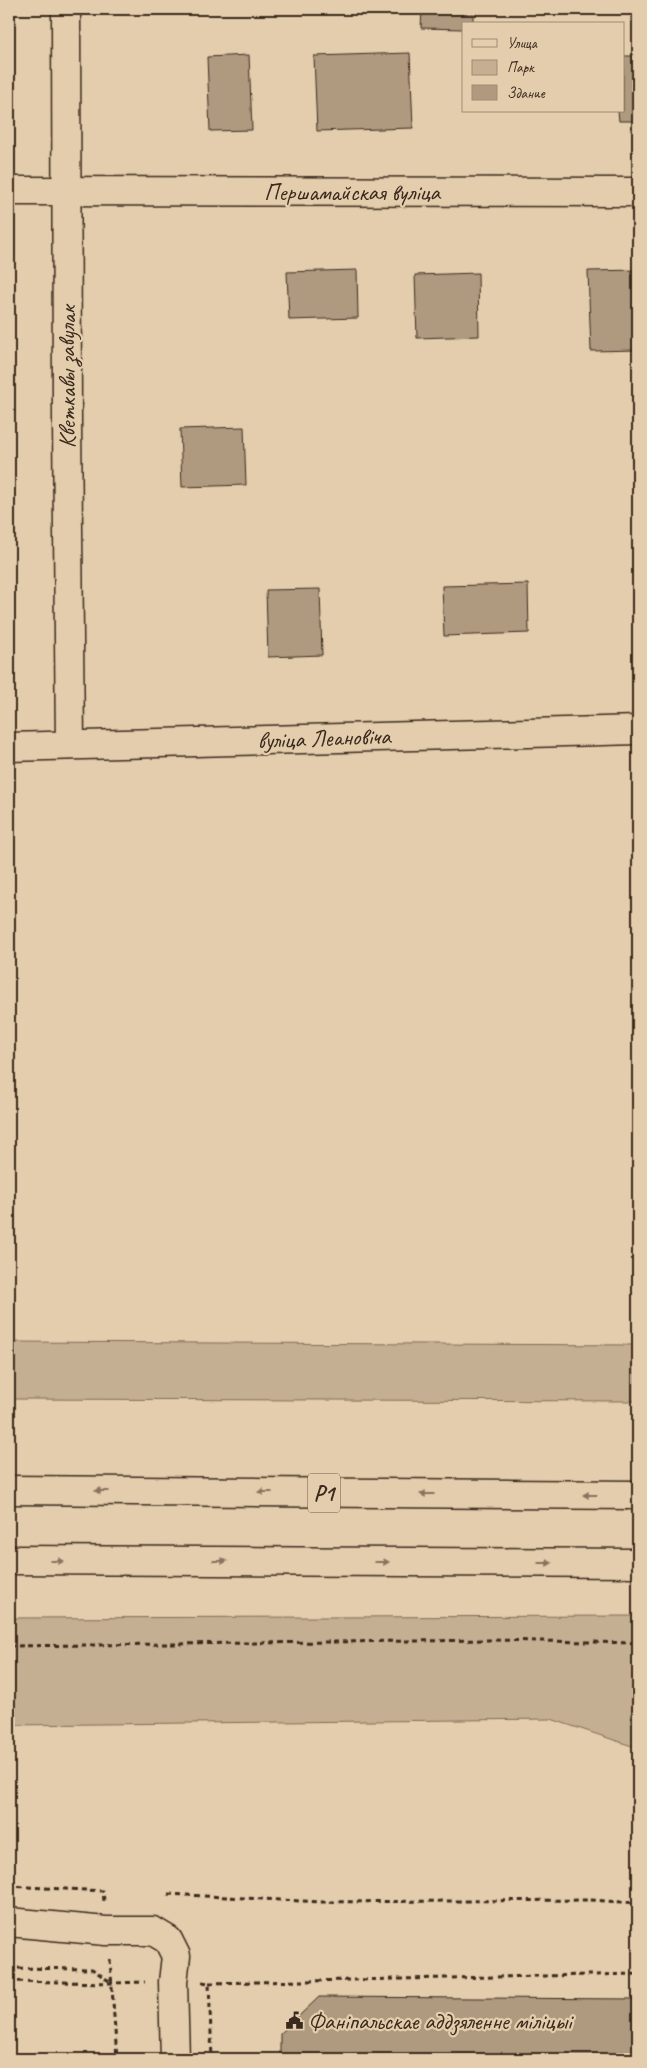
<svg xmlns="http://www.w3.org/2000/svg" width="647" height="2068" font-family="Caveat,sans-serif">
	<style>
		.green { fill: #c5af92; stroke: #806c58 }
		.building { fill: #af9a80; stroke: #3b2a1e }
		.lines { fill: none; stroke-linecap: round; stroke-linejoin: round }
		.minor-casing { stroke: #3b2a1e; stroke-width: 31 }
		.trunk-casing { stroke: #3b2a1e; stroke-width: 31 }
		.path { stroke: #3b2a1e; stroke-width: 3; stroke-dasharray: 5 4; stroke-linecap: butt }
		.minor { stroke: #e3cdac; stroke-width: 28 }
		.trunk { stroke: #e3cdac; stroke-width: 28 }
		.oneway { fill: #87735e }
		.labels { text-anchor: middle; stroke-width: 4.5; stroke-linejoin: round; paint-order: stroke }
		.shield { fill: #e3cdac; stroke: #6d5b49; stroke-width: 1 }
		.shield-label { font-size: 22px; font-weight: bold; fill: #3b2a1e }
		.street-label { font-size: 24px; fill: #3b2a1e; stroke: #e3cdac }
		.poi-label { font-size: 24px; fill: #3b2a1e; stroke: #e3cdac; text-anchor: start }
	</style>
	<rect width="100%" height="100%" fill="#e3cdac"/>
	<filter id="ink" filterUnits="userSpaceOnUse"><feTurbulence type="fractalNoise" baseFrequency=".02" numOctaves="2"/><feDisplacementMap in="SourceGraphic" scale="10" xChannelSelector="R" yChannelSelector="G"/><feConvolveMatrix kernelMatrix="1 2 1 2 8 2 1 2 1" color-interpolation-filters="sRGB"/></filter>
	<g filter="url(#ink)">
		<!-- green -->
		<g class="green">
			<path d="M9,1342L638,1345V1401L9,1399Z"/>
			<path d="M638,1616V1748L551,1719L9,1725V1618Z"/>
		</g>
		<!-- building -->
		<g class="building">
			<path d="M422,9H473V24H463V29L421,28Z"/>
			<path d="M410,53L413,128L317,131L314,56Z"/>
			<path d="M249,55L252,130L210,131L207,57Z"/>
			<path d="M623,56H638V121H619L618,111H623Z"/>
			<path d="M357,270L358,318L289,320L287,272Z"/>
			<path d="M638,270V350L591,351L588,271Z"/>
			<path d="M478,273L479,336L417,338L415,275Z"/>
			<path d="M244,427L246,485L182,487L180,429Z"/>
			<path d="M528,584L529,633L444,636L442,586Z"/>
			<path d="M320,589L322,655L268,657L266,590Z"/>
			<path d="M635,599H638V647H637Z"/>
			<path d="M319,1997L637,1999L636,2059H280V2034Z"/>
			<rect x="9" y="2055" width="16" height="4"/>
		</g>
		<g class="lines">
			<defs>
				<g id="minor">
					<path d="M66,9L67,422L70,745"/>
					<path d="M9,191L638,192"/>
					<path d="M9,747L638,730"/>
					<path d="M9,1922L106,1931H153L168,1940L176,1956L173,1982L175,2059"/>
				</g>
				<g id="trunk">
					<path d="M9,1490L638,1495"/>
					<path d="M9,1560L638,1563"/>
				</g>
			</defs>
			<!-- minor casing -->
			<use href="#minor" class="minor-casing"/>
			<!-- trunk casing -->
			<use href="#trunk" class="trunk-casing"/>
			<!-- path -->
			<g class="path">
				<path d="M9,1646L492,1640L638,1643"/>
				<path d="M9,1886L103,1891L104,1901"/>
				<path d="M168,1894L320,1902L590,1900L638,1903"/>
				<path d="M110,1959L117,2059"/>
				<path d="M9,1968L92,1969L112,1983"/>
				<path d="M9,1981L113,1983L145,1982"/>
				<path d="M202,1982L209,1983L212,2059"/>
				<path d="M209,1983L638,1974"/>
			</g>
			<!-- minor -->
			<use href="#minor" class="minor"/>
			<!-- trunk -->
			<use href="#trunk" class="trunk"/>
		</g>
		<!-- one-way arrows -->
		<defs><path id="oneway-solid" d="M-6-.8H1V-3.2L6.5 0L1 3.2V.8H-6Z" transform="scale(1.25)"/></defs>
		<g class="oneway">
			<use href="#oneway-solid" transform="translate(102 1491) rotate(-180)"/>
			<use href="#oneway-solid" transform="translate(265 1492) rotate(-180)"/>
			<use href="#oneway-solid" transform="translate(427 1494) rotate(-180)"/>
			<use href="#oneway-solid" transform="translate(590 1495) rotate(-180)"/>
			<use href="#oneway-solid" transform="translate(57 1561)"/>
			<use href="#oneway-solid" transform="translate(220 1561)"/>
			<use href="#oneway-solid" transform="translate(382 1562)"/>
			<use href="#oneway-solid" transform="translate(545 1563)"/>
		</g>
	</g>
	<!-- icons -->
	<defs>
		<symbol id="civic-bare" viewBox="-9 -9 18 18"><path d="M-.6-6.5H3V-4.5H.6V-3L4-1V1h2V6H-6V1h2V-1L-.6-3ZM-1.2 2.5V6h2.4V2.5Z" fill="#3b2a1e" stroke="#e3cdac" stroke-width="2.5" paint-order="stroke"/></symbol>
	</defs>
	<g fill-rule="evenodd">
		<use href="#civic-bare" x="282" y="2008" width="25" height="25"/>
	</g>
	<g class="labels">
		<!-- shield labels -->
		<rect class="shield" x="308" y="1473.5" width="32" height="39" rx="4"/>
		<g class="shield-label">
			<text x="324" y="1501">Р1</text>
		</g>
		<!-- street labels -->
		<g class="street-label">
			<text x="352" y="200">Першамайская вуліца</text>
			<text transform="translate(67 377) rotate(-90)" y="8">Кветкавы завулак</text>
			<text transform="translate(324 738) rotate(-2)" y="8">вуліца Леановіча</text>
		</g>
		<!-- poi labels -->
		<g class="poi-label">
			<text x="308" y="2029">Фаніпальскае аддзяленне міліцыі</text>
		</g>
	</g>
	<!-- margin -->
	<rect width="647" height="2068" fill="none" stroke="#e3cdac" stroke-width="30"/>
	<rect x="15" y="15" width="617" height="2038" fill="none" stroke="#3b2a1e" stroke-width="2" filter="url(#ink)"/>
	<!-- legend -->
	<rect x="462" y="22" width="162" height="90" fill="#e3cdac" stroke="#a08c73"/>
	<rect x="472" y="39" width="25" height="8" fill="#e3cdac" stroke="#a08c73"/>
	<text x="507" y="48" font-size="15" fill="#3b2a1e">Улица</text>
	<rect x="472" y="60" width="25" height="15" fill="#c5af92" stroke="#a08c73"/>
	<text x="507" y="72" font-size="15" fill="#3b2a1e">Парк</text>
	<rect x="472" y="85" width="25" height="15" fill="#af9a80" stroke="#a08c73"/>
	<text x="507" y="98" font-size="15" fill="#3b2a1e">Здание</text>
</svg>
